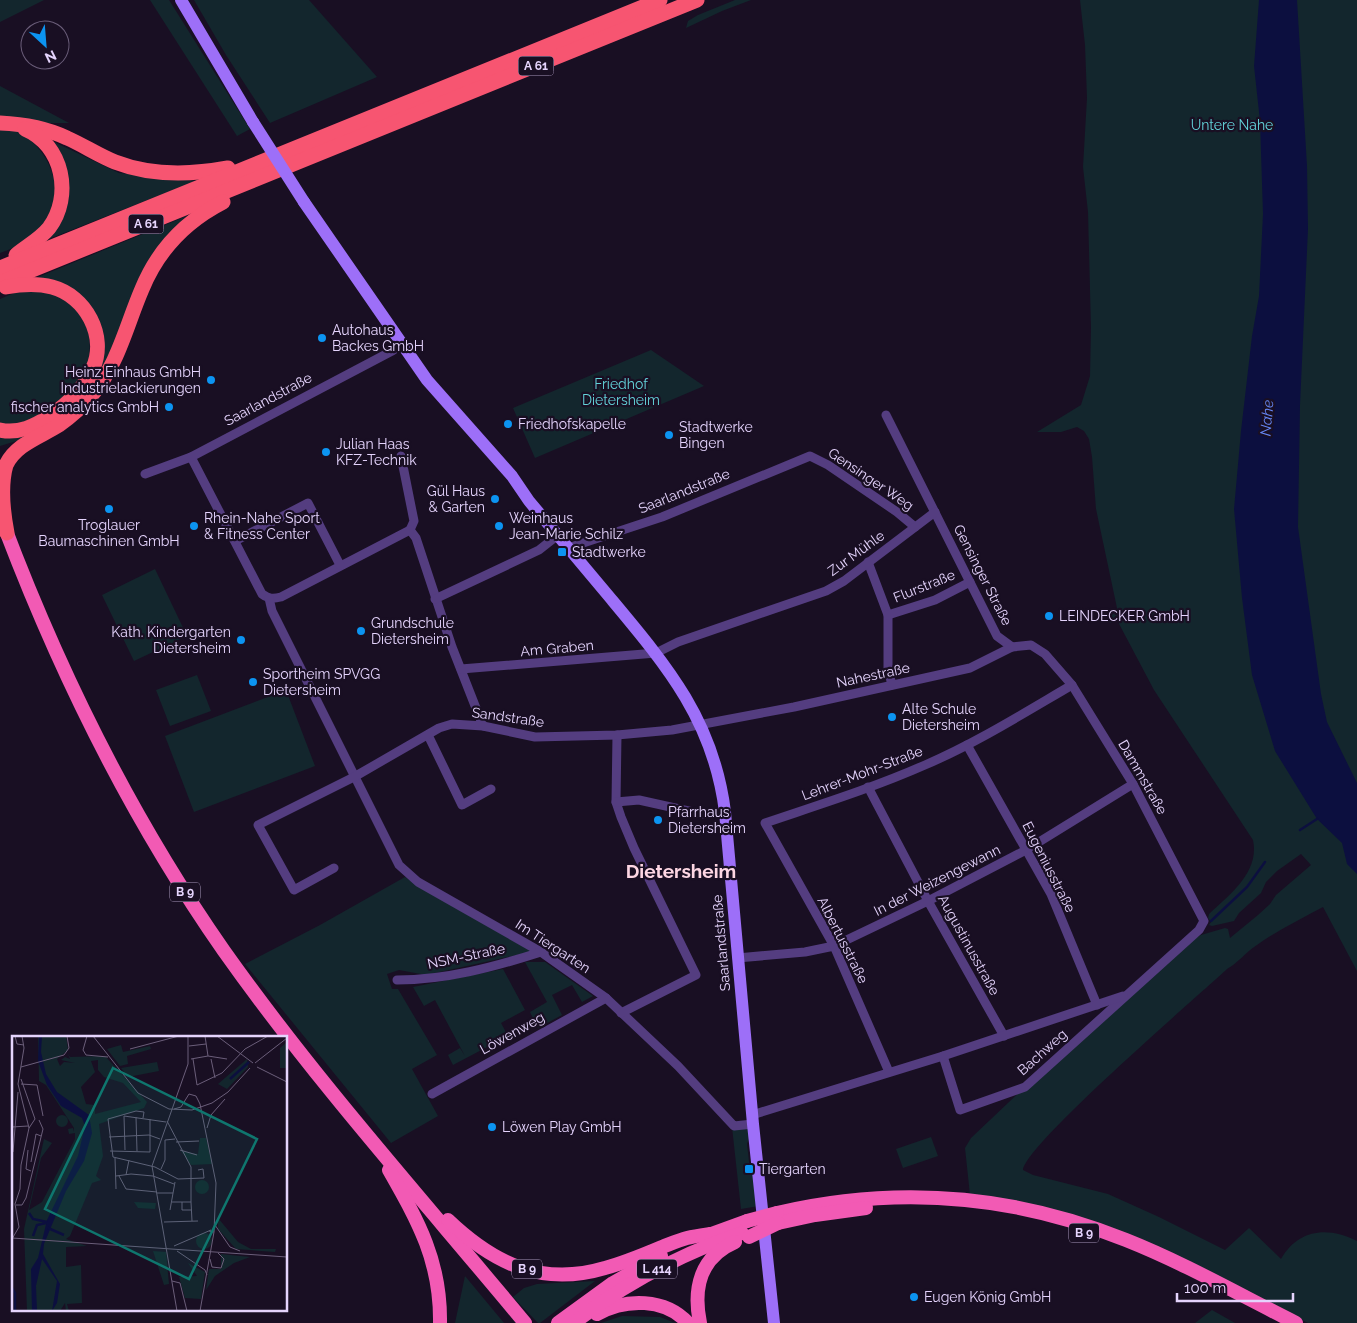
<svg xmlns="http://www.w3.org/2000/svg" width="1357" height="1323" font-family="Raleway,sans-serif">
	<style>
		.green { fill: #13262d }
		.water { fill: #0c0f3f }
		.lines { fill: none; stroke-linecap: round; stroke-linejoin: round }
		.stream { stroke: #0c0f3f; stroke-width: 2.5 }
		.minor { stroke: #543d80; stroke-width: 9 }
		.secondary { stroke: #9d6ff8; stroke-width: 12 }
		.trunk { stroke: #f25ab4; stroke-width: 14 }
		.motorway { stroke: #f75571; stroke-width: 15 }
		.secondary-bridge { stroke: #9d6ff8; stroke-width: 12 }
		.trunk-bridge { stroke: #f25ab4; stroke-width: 14 }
		.poi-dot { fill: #0c94f1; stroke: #190f23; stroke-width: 2 }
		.labels { text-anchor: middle; stroke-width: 4.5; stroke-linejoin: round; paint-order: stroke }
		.shield { fill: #190f23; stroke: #a899bc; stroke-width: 1 }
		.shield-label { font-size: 12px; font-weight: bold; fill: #e5d4fd }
		.park-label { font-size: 14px; fill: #63d3da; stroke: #190f23 }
		.poi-label { font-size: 14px; fill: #e5d4fd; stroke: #190f23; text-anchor: start }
		.street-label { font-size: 14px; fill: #e5d4fd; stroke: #190f23 }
		.water-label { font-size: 15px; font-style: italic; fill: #6788f8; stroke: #190f23 }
		.district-label { font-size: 19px; font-weight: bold; fill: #fdd6e3; stroke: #190f23 }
		.inset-river { fill: none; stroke: #0c0f3f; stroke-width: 2.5 }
		.inset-road { fill: none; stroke: #6b5e7a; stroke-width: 1 }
		.view { fill: #0f766e; fill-opacity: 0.15; stroke: #0f766e; stroke-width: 2.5 }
		.inset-edge { fill: none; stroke: #e5d4fd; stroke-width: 2.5 }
	</style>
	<rect width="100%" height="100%" fill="#190f23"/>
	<!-- green -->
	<g class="green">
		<path d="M0,0H44L0,22Z"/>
		<path d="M150,0H169L250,129L237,136Z"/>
		<path d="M194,0H309L377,77L270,123L226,55Z"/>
		<path d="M735,0H751L722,11L686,28L688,21L698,15Z"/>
		<path d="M1080,0H1357V971L1323,907C1301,919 1278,930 1257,945C1246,952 1238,963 1227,969C1197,997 1026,1144 1023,1170L1033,1175L1108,1194L1159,1217L1225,1250L1249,1228L1281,1259C1298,1229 1328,1226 1357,1241V1323H1308L1175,1257L970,1195L965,1148L971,1138L1025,1087L1192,940L1201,935L1225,928L1228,929L1230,938L1258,915L1270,904L1276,895L1311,865L1301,854L1277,871L1266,882L1261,893L1239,913L1234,921L1212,926L1209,925L1211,922L1208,918L1209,914C1229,895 1260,872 1253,840L1154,690L1117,620L1110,623L1107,618L1116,612L1117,608L1096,509L1092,457L1089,439L1084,431L1077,427L1061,432H1037L1081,405L1090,376L1091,328L1088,212L1083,167L1087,98L1085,45Z"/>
		<path d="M0,86L69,123H44L0,116Z"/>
		<path d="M0,129C6,130 14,129 19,132C22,133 26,136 28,138C51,157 64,190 49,217C40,235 18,247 0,253Z"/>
		<path d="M50,140L119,173L196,181L46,240L62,219Z"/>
		<path d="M194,213L156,254L94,389L23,439L0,446V435L36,429L100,365L84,303L31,280Z"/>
		<path d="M19,291L51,292L77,307L90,328L89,370L58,406L17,426L0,424V299Z"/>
		<path d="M651,350L704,386L535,458L513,408Z"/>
		<path d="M155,569L187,636L134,661L102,595Z"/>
		<path d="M197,675L211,711L170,726L156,690Z"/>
		<path d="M286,690L315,766L194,812L165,736Z"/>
		<path d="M405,877L447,903L535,951L426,975L399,970L387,974L392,989H398L437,1055L412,1069L438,1116L391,1143L245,964L320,925Z"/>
		<path d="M525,962H545L593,996L582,1002L572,985L552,995L562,1015L538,1028L530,1012L547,1002Z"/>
		<path d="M503,969L525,1010L501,1023L508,1036L453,1065L448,1055L460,1048L465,1056L435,1000L424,1006L413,987Z"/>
		<path d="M732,1127L748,1129L751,1133L747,1144L750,1170L755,1171L759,1206L741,1209Z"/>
		<path d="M931,1137L938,1156L903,1168L896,1149Z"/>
		<path d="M465,1276L504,1323H455Z"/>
		<path d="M595,1281L540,1323H538L513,1297L524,1288L537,1284Z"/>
		<path d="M1212,1310L1235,1323H1195Z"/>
		<path d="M622,1316L660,1317L675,1323H601Z"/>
	</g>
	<!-- water -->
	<path class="water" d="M1259,0H1297L1307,166L1308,229L1300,405L1298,527L1321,694L1327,722L1357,783V874L1347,864L1342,843L1317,819L1275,751L1252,675L1242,598L1234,509L1241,431L1252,336L1259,296L1263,214L1260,121L1254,66Z"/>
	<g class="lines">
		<!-- stream -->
		<g class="stream">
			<path d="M1300,830L1317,819"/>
			<path d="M1211,921L1247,887L1265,862"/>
		</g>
		<!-- minor -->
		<g class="minor">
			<path d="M886,415L997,636L1012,647"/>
			<path d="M401,456L414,521L410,530L416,538L452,647L483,726"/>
			<path d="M191,457L262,594C269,599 273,599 281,597L410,530"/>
			<path d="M145,474L191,457L392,351L402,344"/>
			<path d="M235,541L308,503L340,565"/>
			<path d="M568,548L662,517L810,456L828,465L897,512L915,527"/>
			<path d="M868,562L888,615V669L892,685"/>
			<path d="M269,598L272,611L399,865L418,882L541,952L606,998L678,1066L734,1126L753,1124"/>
			<path d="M435,599L539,550L558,535"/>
			<path d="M888,615L935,600L970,582"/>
			<path d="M461,669L656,653L678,642L826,591L844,581L935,512"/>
			<path d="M428,735L462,805L491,789"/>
			<path d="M617,735L616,802L621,817L634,848L696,975L621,1013"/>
			<path d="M967,745L1051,894L1097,1005"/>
			<path d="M868,787L928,901L1004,1036"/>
			<path d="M616,802L639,800L702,814L725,812"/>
			<path d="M334,868L294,890L258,825L354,777L439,728L452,724L483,726L535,737L617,735L672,730L794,707L970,668L1012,647L1031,645L1045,654L1072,685L1133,784L1204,921L1199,930L1025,1087L960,1110L943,1056"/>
			<path d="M737,958L805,952L834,946L928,901L1026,850L1133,784"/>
			<path d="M397,980C446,980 494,967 541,952"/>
			<path d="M889,1072L834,946L765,823C818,805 873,788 925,765C976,743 1024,713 1072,685"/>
			<path d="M432,1094L606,998"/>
			<path d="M752,1115L943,1056L1123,996"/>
		</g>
		<!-- secondary -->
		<g class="secondary">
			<path d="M181,0L253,122"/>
			<path d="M304,202L427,380L512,476L529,501C557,534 584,567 612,600C668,667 714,722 725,812L753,1124L774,1323"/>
		</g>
		<!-- trunk -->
		<g class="trunk">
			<path d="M3,523C60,674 131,818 224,951C316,1081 423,1200 525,1323"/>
			<path d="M389,1170C418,1221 441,1261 440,1323"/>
			<path d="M777,1213C897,1185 1012,1194 1126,1240C1184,1263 1240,1295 1296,1323"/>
			<path d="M448,1220C493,1263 541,1287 605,1268C624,1263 643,1255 662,1247C670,1244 679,1240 687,1238C695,1236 703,1235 710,1234"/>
			<path d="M778,1223L815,1215L866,1208"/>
			<path d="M703,1237L747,1221"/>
			<path d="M597,1314C626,1298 665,1298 688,1323"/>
			<path d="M558,1323L613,1283L661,1256"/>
			<path d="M574,1323C625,1283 681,1254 742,1233"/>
			<path d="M700,1323C693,1289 700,1257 735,1242"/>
		</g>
		<!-- motorway -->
		<g class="motorway">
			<path d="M0,123C23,124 46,128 67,138C83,145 98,155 115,162C151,176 190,175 228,168"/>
			<path d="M16,255C27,246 40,239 49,228C73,196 63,145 25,129"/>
			<path d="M0,268L660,0"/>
			<path d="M0,283L697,0"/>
			<path d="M0,430C19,434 35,426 50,416C68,404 84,389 93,368C107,336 86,296 52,287C37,283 22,284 6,287"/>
			<path d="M7,533C3,512 0,486 6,465C16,444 40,437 59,425C70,417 81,408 90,397C118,366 126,326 142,289C158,250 186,221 223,202"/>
		</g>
		<!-- secondary-bridge -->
		<path class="secondary-bridge" d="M253,122L304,202"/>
		<!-- trunk-bridge -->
		<g class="trunk-bridge">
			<path d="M747,1221L777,1213"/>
			<path d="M749,1237L778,1223"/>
		</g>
	</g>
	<!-- markers -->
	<g class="poi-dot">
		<circle cx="322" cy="338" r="5"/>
		<circle cx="211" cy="380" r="5"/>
		<circle cx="169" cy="407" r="5"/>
		<circle cx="508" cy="424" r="5"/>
		<circle cx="669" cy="435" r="5"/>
		<circle cx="326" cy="452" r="5"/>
		<circle cx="495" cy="499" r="5"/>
		<circle cx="109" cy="509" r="5"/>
		<circle cx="194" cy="526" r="5"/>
		<circle cx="499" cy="526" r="5"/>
		<rect x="557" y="547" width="10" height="10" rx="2.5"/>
		<circle cx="1049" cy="616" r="5"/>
		<circle cx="361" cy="631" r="5"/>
		<circle cx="241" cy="640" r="5"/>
		<circle cx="253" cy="682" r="5"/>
		<circle cx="892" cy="717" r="5"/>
		<circle cx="658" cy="820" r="5"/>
		<circle cx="492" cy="1127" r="5"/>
		<rect x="744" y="1164" width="10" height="10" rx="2.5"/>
		<circle cx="914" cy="1297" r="5"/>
	</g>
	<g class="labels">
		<!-- shield labels -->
		<g class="shield">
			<rect x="518.5" y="56.5" width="35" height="19" rx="4"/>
			<rect x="128.5" y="214.5" width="35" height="19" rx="4"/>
			<rect x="170" y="882.5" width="30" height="19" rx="4"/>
			<rect x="1069" y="1223.5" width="30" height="19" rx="4"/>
			<rect x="512" y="1259.5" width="30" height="19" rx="4"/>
			<rect x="637" y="1259.5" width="40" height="19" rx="4"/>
		</g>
		<g class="shield-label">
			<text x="536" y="70">A 61</text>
			<text x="146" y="228">A 61</text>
			<text x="185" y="896">B 9</text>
			<text x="1084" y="1237">B 9</text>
			<text x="527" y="1273">B 9</text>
			<text x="657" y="1273">L 414</text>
		</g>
		<!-- park labels -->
		<g class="park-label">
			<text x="1232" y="130">Untere Nahe</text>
			<text x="621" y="389">Friedhof<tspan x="621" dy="16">Dietersheim</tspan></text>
		</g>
		<!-- poi labels -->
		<g class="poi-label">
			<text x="332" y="335">Autohaus<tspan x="332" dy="16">Backes GmbH</tspan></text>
			<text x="201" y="377" text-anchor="end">Heinz Einhaus GmbH<tspan x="201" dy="16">Industrielackierungen</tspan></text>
			<text x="159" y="412" text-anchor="end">fischer analytics GmbH</text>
			<text x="518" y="429">Friedhofskapelle</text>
			<text x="679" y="432">Stadtwerke<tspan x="679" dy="16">Bingen</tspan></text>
			<text x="336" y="449">Julian Haas<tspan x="336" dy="16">KFZ-Technik</tspan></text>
			<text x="485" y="496" text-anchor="end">Gül Haus<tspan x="485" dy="16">&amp; Garten</tspan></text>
			<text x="204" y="523">Rhein-Nahe Sport<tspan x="204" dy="16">&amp; Fitness Center</tspan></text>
			<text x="509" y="523">Weinhaus<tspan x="509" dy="16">Jean-Marie Schilz</tspan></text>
			<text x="109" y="530" text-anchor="middle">Troglauer<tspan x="109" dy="16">Baumaschinen GmbH</tspan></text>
			<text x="572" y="557">Stadtwerke</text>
			<text x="1059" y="621">LEINDECKER GmbH</text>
			<text x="371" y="628">Grundschule<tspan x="371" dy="16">Dietersheim</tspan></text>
			<text x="231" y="637" text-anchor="end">Kath. Kindergarten<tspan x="231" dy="16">Dietersheim</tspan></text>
			<text x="263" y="679">Sportheim SPVGG<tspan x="263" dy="16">Dietersheim</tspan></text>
			<text x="902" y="714">Alte Schule<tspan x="902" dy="16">Dietersheim</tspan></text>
			<text x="668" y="817">Pfarrhaus<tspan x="668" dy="16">Dietersheim</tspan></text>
			<text x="502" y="1132">Löwen Play GmbH</text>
			<text x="759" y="1174">Tiergarten</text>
			<text x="924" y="1302">Eugen König GmbH</text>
		</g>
		<!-- street labels -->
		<g class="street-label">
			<text transform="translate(268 399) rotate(-28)" y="5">Saarlandstraße</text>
			<text transform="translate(871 479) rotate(34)" y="5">Gensinger Weg</text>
			<text transform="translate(684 491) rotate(-22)" y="5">Saarlandstraße</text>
			<text transform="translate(856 553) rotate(-36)" y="5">Zur Mühle</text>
			<text transform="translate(983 575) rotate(63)" y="5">Gensinger Straße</text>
			<text transform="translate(924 586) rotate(-22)" y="5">Flurstraße</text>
			<text transform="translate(557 648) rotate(-5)" y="5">Am Graben</text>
			<text transform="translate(873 675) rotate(-12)" y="5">Nahestraße</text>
			<text transform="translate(508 717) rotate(8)" y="5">Sandstraße</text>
			<text transform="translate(862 773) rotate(-21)" y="5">Lehrer-Mohr-Straße</text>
			<text transform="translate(1143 777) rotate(60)" y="5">Dammstraße</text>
			<text transform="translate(1049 867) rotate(63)" y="5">Eugeniusstraße</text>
			<text transform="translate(937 880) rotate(-27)" y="5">In der Weizengewann</text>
			<text transform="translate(843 940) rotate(63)" y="5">Albertusstraße</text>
			<text transform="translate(721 943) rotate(-95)" y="5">Saarlandstraße</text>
			<text transform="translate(969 945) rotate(61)" y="5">Augustinusstraße</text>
			<text transform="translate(553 946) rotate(33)" y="5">Im Tiergarten</text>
			<text transform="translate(466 956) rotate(-12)" y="5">NSM-Straße</text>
			<text transform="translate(512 1033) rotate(-29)" y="5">Löwenweg</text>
			<text transform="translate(1042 1052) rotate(-42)" y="5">Bachweg</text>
		</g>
		<!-- water labels -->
		<g class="water-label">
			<text transform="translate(1267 418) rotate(-85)" y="5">Nahe</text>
		</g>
		<!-- district labels -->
		<g class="district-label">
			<text x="681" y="878">Dietersheim</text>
		</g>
	</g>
	<!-- overview -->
	<g transform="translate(12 1036)">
		<rect width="275" height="275" fill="#190f23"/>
		<path d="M26,0H54L56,14L45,23L48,30L52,26L63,27L49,24L53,21L58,23L56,18L58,21L93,20L135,66L132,72L87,88L91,120L84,140L89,144L80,147L58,200L54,203L75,210L54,211V231L69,229L70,267L55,268L57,275H54L53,267L48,275H15L12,193L32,103L40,107L29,122L17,174L30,166L63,103V97L57,98L56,93L61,92L62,96V92L34,49L27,45ZM86,24V34L92,41L111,47L129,66L83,78V69L74,68L69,51L83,36L79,25ZM275,6V32H268V12ZM109,9L111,16L138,10L139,13L115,20L116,28L108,30L95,13ZM235,23L236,31L215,53L206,48ZM145,26L147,35L116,41L109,32ZM44 85a6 6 0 1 1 12 0a6 6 0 1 1-12 0ZM188,102H194L200,128L179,129L169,115L186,118ZM183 151a7 7 0 1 1 14 0a7 7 0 1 1-14 0ZM122,166L144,167L143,173L126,172ZM206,182L226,206L239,213H264L263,216L224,213L206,193ZM184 205a8 8 0 1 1 16 0a8 8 0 1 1-16 0ZM141,215L154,216L157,248L152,249ZM209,218L238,221L222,227L203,240L194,254L197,233H209ZM176,227L193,236L189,263L173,262L167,241L185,240Z" fill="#13262d" fill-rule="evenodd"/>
		<path d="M27,0H30L29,16L34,38L45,56L77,79L80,97L72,125L54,155L32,208L31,218L48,248L45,267L40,275L45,245L30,223L24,250L25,275H20L19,233L26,222L35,184L66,120L73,90L70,82L49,70L35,49L26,25Z" fill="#0c0f3f"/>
		<path class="inset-river" d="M218,43L237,26M17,177L21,183L35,186M36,192L52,199M21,200L25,189L34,187M0,252L3,257V275"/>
		<path class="inset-road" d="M3,0L5,8L12,9M75,0L71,14L74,19L96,21M81,0L126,57L157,73L180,74L200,67L216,56L238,32M205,0L241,27M177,10L194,8M118,13L167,0M196,20L215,23M179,23L196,20L193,0M181,23L185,49L210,37L233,13L256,0M199,23L203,42M243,27L275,2M9,31L52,19L57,12L55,0M245,31L275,46M9,43L23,83L17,92M9,48L25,49L31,80M162,73L169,71L177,58L184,60L188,68L204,147L202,196L197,195M112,80L154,86M112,80L113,114M124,81L125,115M131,82L132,76L124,75L96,83L101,121L143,131L166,143L192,142L191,133L186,134M155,85L179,131V166M0,91L16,90M195,92L199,79L213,63M97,101L137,99L148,103M164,106L187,105M16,114L14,133L19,135M168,114L185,119M98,115L138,116V83M1,116L6,56M103,122L104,153M19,126L24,98L29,100M149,133L153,124V104L163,103M114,139L117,124M104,140L119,138L141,140L162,148M107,140L114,153L145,156M145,157H161M160,166H179L180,185M170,166V174H180M4,169H10L14,162L31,93L27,84M158,174L163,146M152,186L186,185M203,189L218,211L228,215M0,202L275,221M0,203L7,191L3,168L8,153L9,129L17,92L6,48L12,12L10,0M162,210L199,194M165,215L193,234L195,239M198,223L200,231L209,232L212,223L206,217M160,245L168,247L175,275M165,275L140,130L176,28V0M188,275L202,196"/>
		<path class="view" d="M101,32L245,103L177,243L33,173Z"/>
		<rect width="275" height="275" class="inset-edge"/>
	</g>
	<!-- north arrow -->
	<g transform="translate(45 45) rotate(154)"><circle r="24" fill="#190f23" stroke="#6b5e7a"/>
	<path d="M0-4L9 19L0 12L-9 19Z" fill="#0c94f1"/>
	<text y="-8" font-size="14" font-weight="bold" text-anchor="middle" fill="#e5d4fd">N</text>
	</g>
	<!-- scale -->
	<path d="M1177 1293v8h116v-8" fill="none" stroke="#e5d4fd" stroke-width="2.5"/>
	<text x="1184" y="1293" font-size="15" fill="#e5d4fd" stroke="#190f23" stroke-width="4" paint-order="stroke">100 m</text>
</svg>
